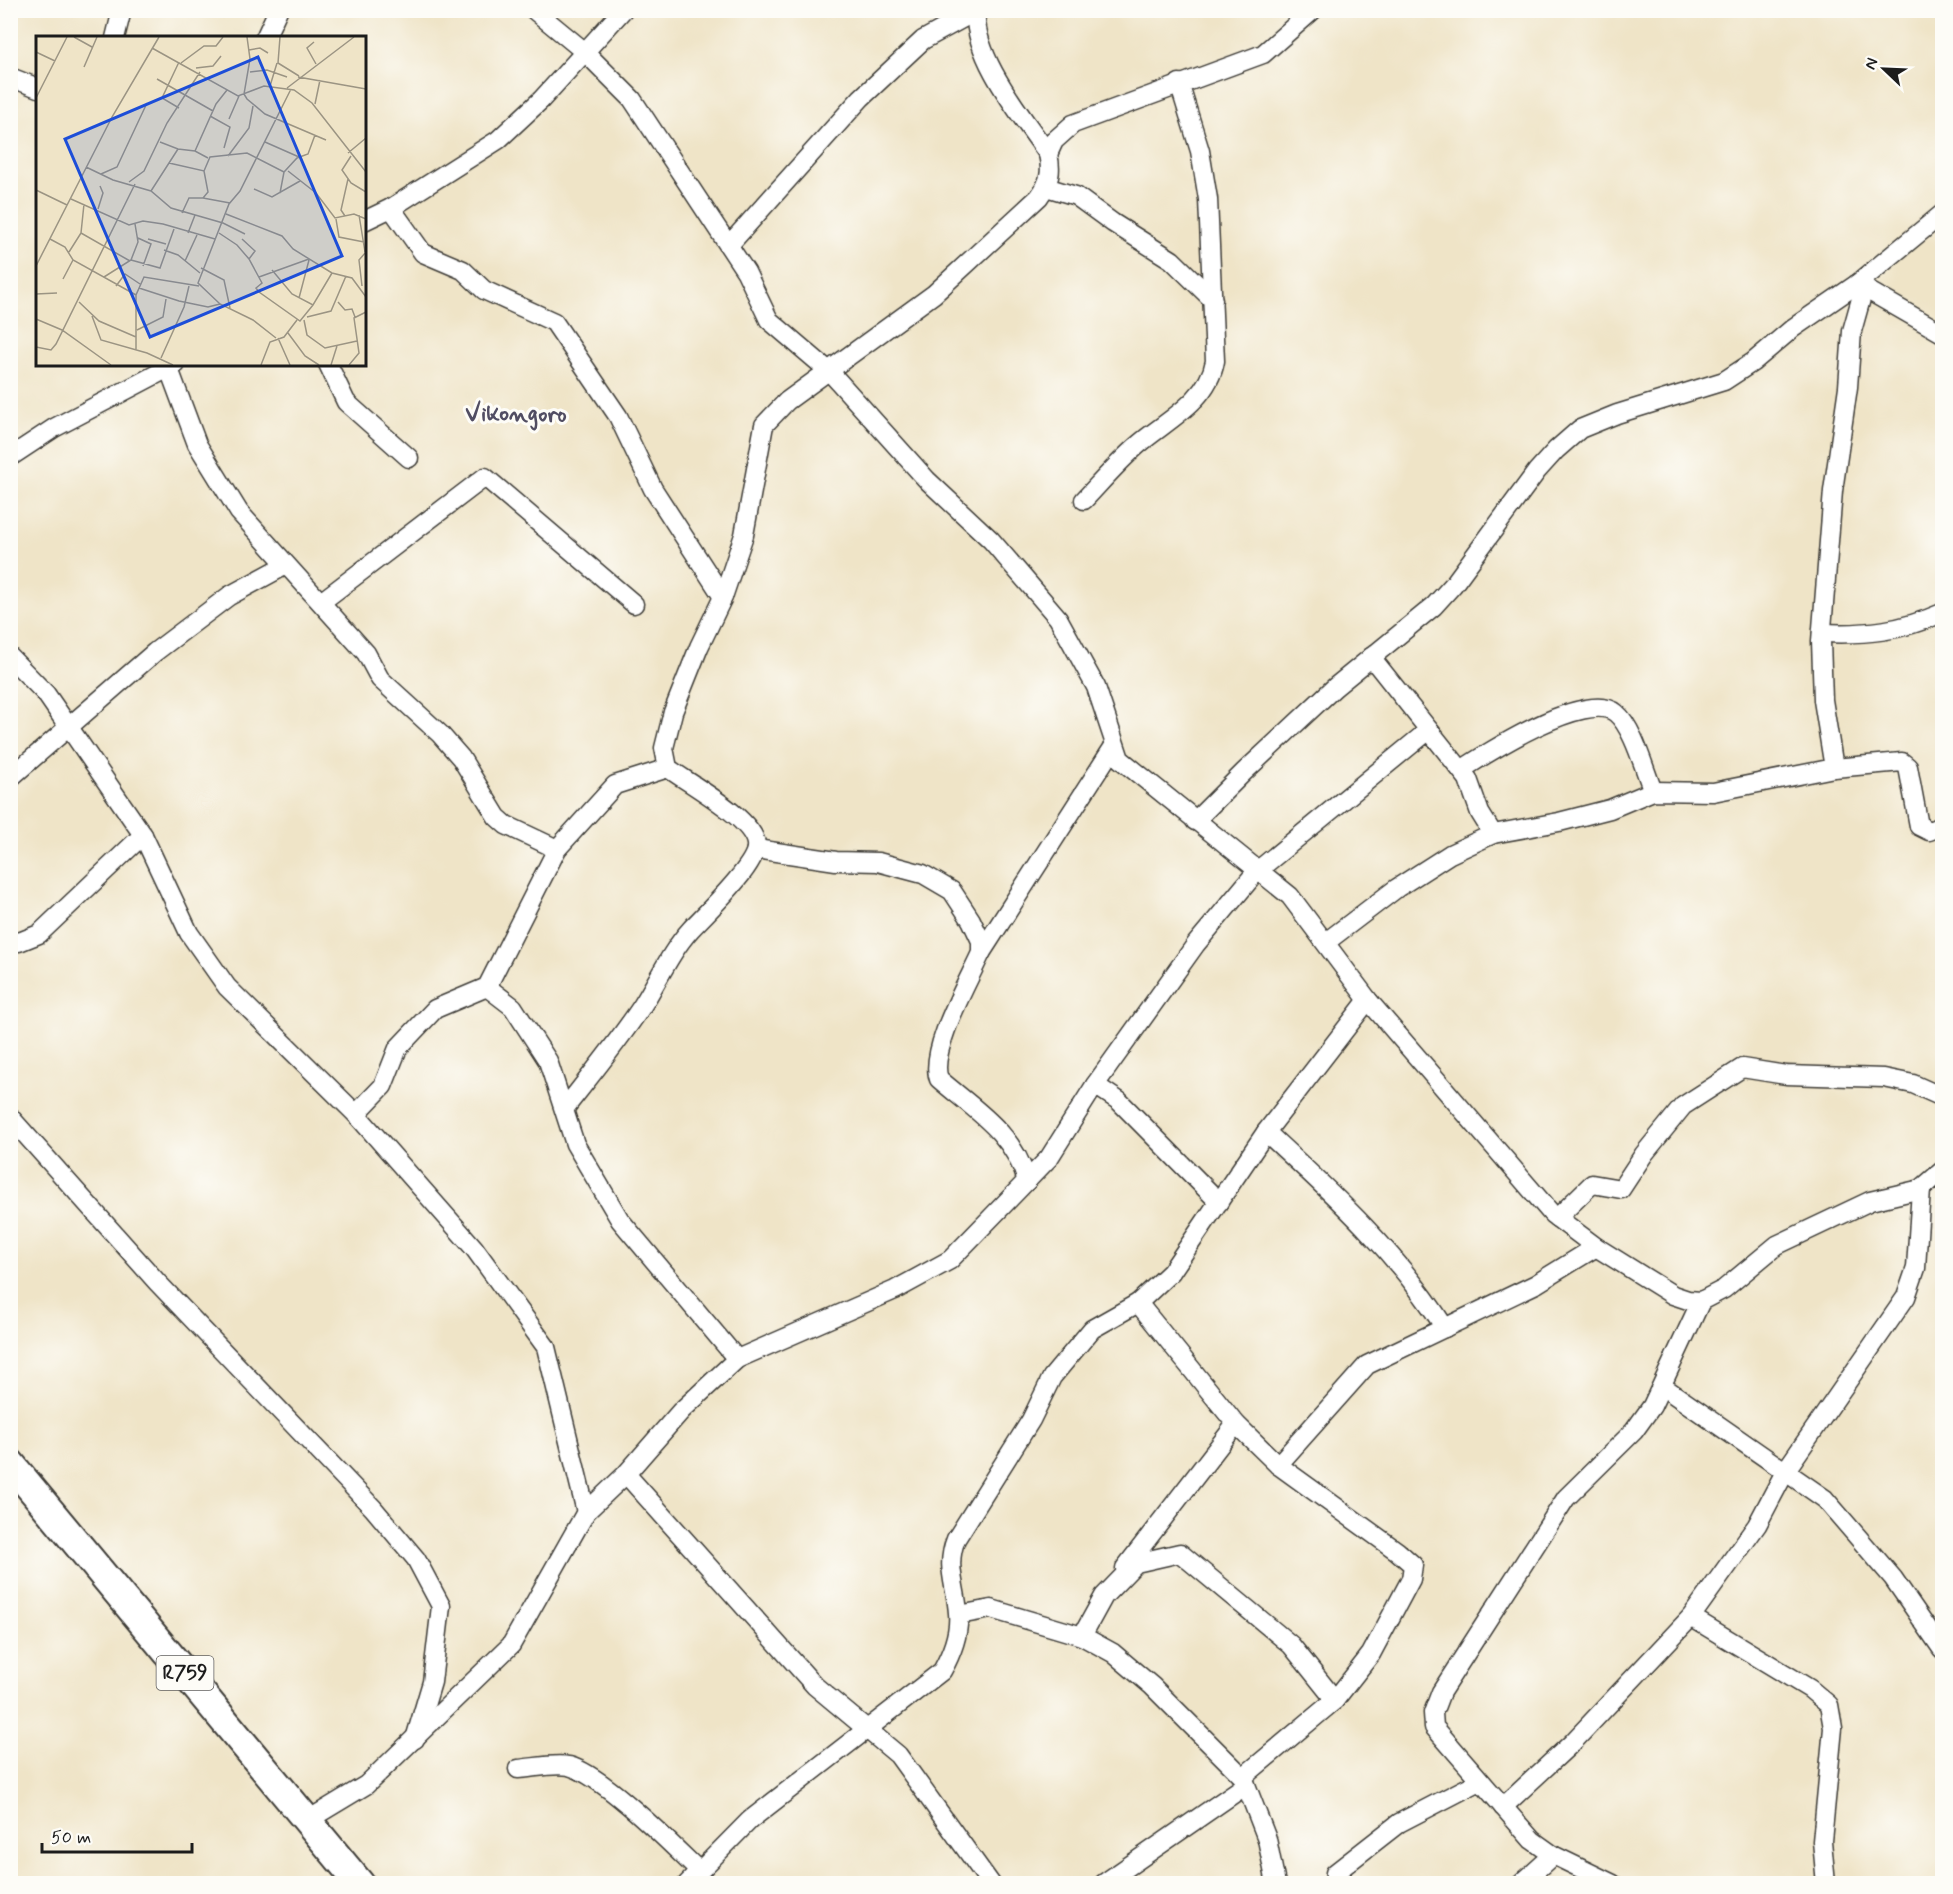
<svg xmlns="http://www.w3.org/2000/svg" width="1953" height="1894" viewBox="0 0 1953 1894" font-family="Mynerve,sans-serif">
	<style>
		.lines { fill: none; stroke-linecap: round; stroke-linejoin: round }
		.street-casing { stroke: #3c3a36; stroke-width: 21 }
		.primary-casing { stroke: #3c3a36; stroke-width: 32 }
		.street { stroke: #fff; stroke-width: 18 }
		.primary { stroke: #fff; stroke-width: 28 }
		.labels { text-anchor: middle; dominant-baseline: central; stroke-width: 6; stroke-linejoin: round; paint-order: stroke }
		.shield { fill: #fdfcf7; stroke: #605f5e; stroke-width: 1.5 }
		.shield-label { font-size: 20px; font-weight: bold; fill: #1c1c1c }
		.quarter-label { font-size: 24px; font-weight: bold; fill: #514d62; stroke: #fdfcf7 }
		.inset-road { fill: none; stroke: #9b9483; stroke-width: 1.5 }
		.view { fill: #1d4ed8; fill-opacity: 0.15; stroke: #1d4ed8; stroke-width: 3 }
		.inset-edge { fill: none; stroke: #1c1c1c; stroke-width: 3 }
	</style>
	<rect width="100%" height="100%" fill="#fdfcf7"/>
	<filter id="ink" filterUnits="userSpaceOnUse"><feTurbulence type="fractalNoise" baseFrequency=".0167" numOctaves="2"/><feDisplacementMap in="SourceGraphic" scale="12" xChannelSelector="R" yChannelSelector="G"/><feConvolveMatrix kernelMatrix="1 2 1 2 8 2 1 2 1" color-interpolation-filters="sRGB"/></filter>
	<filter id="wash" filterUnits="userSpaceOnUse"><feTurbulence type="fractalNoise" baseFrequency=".008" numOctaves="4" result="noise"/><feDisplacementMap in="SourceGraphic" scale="24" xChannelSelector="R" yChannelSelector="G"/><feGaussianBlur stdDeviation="1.35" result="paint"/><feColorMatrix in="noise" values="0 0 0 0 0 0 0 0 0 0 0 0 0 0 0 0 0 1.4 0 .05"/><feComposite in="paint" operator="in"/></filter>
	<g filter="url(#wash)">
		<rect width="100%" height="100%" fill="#efe4c7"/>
	</g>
	<g filter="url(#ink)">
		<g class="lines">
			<g class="street-casing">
				<g id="street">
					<path d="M534 10 585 52 632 99 746 272 769 320 830 372 927 480 991 540 1058 618 1096 687 1120 759 1290 896 1368 1000 1552 1214 1596 1247 1673 1295 1688 1300 1701 1301 1724 1289 1777 1245 1870 1201 1921 1189 1942 1171"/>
					<path d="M115 38 122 10"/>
					<path d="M265 38 278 10"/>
					<path d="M10 77 38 88"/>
					<path d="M1048 154 1054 141 1073 124 1263 54 1313 10"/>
					<path d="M1046 187 1076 196 1113 223 1172 260 1213 300"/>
					<path d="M391 208 423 253 463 270 484 290 554 322 618 416 653 489 723 597"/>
					<path d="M364 221 391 208 498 140 541 100 623 10"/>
					<path d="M729 245 861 98 923 40 976 11"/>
					<path d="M1857 284 1942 333"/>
					<path d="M328 364 346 402 409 458"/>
					<path d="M169 369 197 444 239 512 366 653 380 679 440 734 461 758 497 817 506 825 557 849"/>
					<path d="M10 457 54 428 176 364"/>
					<path d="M1084 500C1102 481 1119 461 1139 444 1167 420 1208 401 1215 361L1208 199 1200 151 1179 83"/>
					<path d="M321 602 485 477 634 604"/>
					<path d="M1822 633C1867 635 1901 631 1942 613"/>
					<path d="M10 657 46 694 143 835 189 933 227 987 356 1114 474 1248 546 1347 586 1512"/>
					<path d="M1371 657 1468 779 1480 813 1493 834"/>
					<path d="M1834 768 1823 700 1821 641 1833 491 1848 387 1852 331 1864 288"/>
					<path d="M1461 770C1487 753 1587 689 1616 713 1633 727 1644 769 1653 791"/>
					<path d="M10 778 155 652 229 596 286 565"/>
					<path d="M1195 821 1244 772 1335 687 1434 606 1453 585 1537 471 1556 450 1580 429 1617 414 1724 381 1753 362 1793 328 1857 284 1942 214"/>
					<path d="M756 849 836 861 878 862 923 874 952 891 971 920 981 941V953C968 982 928 1052 939 1079 976 1111 1013 1132 1027 1181"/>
					<path d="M10 940 19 942 39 934 143 835"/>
					<path d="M1326 942 1397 888 1450 854 1493 834 1559 822 1610 809 1653 791 1713 792 1834 768 1902 762 1908 767 1919 826 1929 831 1942 826"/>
					<path d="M981 953 1114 746"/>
					<path d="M487 987 513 1007 548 1061 575 1144 620 1220 737 1359"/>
					<path d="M1095 1085 1119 1101 1219 1202"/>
					<path d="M565 1108C591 1075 618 1042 642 1006 658 981 670 952 691 929 704 915 759 863 756 844 753 818 688 783 668 768L664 748 673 712 699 647 723 597 744 535 764 425 787 401 934 294 1039 197C1050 182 1052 171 1048 154 1023 117 972 57 976 10"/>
					<path d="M356 1114 383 1086 398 1048 435 1009 487 987 557 849 615 785 668 768"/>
					<path d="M10 1117 157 1282 373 1508 416 1559 441 1606 432 1682 415 1739"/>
					<path d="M1266 1132C1332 1193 1396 1251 1445 1328"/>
					<path d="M1557 1218 1592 1184 1621 1189 1644 1154 1683 1106 1742 1068 1786 1075 1884 1078 1913 1084 1942 1097"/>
					<path d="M1138 1303 1236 1424 1278 1465 1397 1551 1413 1565 1411 1579 1371 1654 1335 1700 1243 1777"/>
					<path d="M1662 1386 1825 1499 1893 1578 1942 1649"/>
					<path d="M1278 1465 1367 1365 1536 1284 1596 1247"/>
					<path d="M626 1474 815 1686 898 1755 991 1884"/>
					<path d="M1125 1568 1236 1424"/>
					<path d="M959 1615 991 1609 1082 1636 1113 1653 1152 1686 1243 1777 1267 1839 1276 1884"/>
					<path d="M1691 1617 1810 1689 1829 1705 1833 1728 1822 1841 1826 1884"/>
					<path d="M1082 1636 1104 1596 1136 1563 1180 1553 1291 1645 1335 1700"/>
					<path d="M518 1769C533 1768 554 1763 569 1766 603 1775 672 1845 699 1871"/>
					<path d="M1503 1807 1572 1743 1691 1617 1757 1525 1786 1470 1906 1297 1916 1268 1921 1189"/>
					<path d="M308 1820 366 1785 511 1645 586 1512 626 1474 681 1411 737 1359 895 1290 950 1260 1049 1158 1095 1085 1196 944 1257 871 1429 730"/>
					<path d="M687 1884 750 1820 942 1671C952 1653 960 1633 958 1613 956 1584 945 1567 956 1539L1031 1420 1052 1377 1092 1329 1138 1303 1171 1272 1266 1132 1368 1000"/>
					<path d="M1103 1884 1246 1785"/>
					<path d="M1334 1884 1335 1873 1399 1823 1480 1781"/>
					<path d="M1521 1884 1553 1855"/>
					<path d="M1613 1884 1553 1855 1532 1840 1434 1727 1433 1713 1441 1692 1566 1498 1634 1431 1652 1406 1701 1301"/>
				</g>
			</g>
			<g class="primary-casing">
				<path id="primary" d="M10 1463 360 1884"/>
			</g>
			<use href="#street" class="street"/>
			<use href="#primary" class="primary"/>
		</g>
	</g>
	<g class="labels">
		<rect class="shield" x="156.5" y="1656" width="57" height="34" rx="4.5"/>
		<g class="shield-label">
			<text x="185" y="1673">R759</text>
		</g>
		<g class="quarter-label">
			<text x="516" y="414">Vikongoro</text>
		</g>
	</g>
	<g transform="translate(36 36)">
		<rect width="330" height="330" fill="#efe4c7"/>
		<path class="inset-road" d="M38 1 56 11M211 1 214 23 208 58 211 63 229 78 290 104M244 1 242 27 263 40M278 6 271 12 280 28M116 12 202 60 228 50 258 54 276 67 330 136M213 14 224 12 232 17M0 16 19 25M145 27 168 10H180L187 1M48 31 61 1M160 32 177 30 185 20M214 36 231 34 251 41M262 41 330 53M121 43 177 75M234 50 241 27M251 52 318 1M0 62 31 1M279 68 284 44M143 72 126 62 143 26M174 80 194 91 188 112M193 83 203 60M124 106 142 113 159 115 172 122M229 106 263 121M159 115 180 68 191 54M312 117 330 102M192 120 213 92 217 70M315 120 306 134 315 147 330 156M133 127 168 135 174 121 211 117 248 136 261 122 272 118 279 99M50 131 77 144 115 155 135 172 187 187 209 198M252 135 280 157 299 182 318 178 330 183M65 138 81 131 111 67M93 146 108 135 131 87 164 36M218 153 236 161 264 145M0 154 31 169M115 155 142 113M244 157 248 136M167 162 194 167M35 163 93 189 107 185 127 188 179 203M48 168 45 197 94 225M62 173 67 157 64 150M146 177 153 162H167L172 156 168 135M190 178 246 200 257 213 296 237 316 242 330 261M323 179 329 216M309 180 305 174 312 143M300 183 303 201 328 206M152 197 159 179M183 197 201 209 213 223 226 247 220 252 223 256 264 285 277 269M102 202 115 208 107 230M14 203 29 211 37 224 100 259M112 203 130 208M206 203 219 215 213 223M128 214 142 219 164 237M33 216 45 197M95 224 124 232 138 193M149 225 161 199M0 230 76 81 123 1M165 232 188 244 194 272M236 234 256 258 277 269 296 237M68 241 95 224 102 206 99 188M223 241 273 223M27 243 37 224M80 250 89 238 104 248M326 250 323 224 330 216M103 252 143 265 172 271 184 268M0 258 21 257M263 262 273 224M43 266 63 285 100 301M302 266 309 274 316 273 319 281M56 280 65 304 111 317 137 329M271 281 295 275 310 240M0 283 26 294 75 329M268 284 271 299 289 312 321 305M101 294 127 281 130 263M252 297 269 320 283 329M240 302 217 284 184 268 162 247 193 168 204 155 255 53M242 302 254 329M0 311 15 314 20 308 99 148M100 314V259L108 241 163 250M125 322 148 271 153 250M225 329 234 306 248 301 261 284M295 329 301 310M313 329 323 317 318 282 330 276"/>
		<path class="view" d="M222 21 306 220 114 301 29 103Z"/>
		<rect width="330" height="330" class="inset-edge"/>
	</g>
	<rect width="1953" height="1894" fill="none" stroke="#fdfcf7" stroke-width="36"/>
	<g transform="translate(1884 69) rotate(293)" stroke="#fdfcf7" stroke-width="4.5" paint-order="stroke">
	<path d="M0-4.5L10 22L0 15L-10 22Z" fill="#1c1c1c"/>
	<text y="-9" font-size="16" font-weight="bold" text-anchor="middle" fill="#1c1c1c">N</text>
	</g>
	<path d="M42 1843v9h150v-9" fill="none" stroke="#1c1c1c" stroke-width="3"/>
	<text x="51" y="1843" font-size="18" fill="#1c1c1c" stroke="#fdfcf7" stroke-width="4.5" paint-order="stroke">50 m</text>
</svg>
